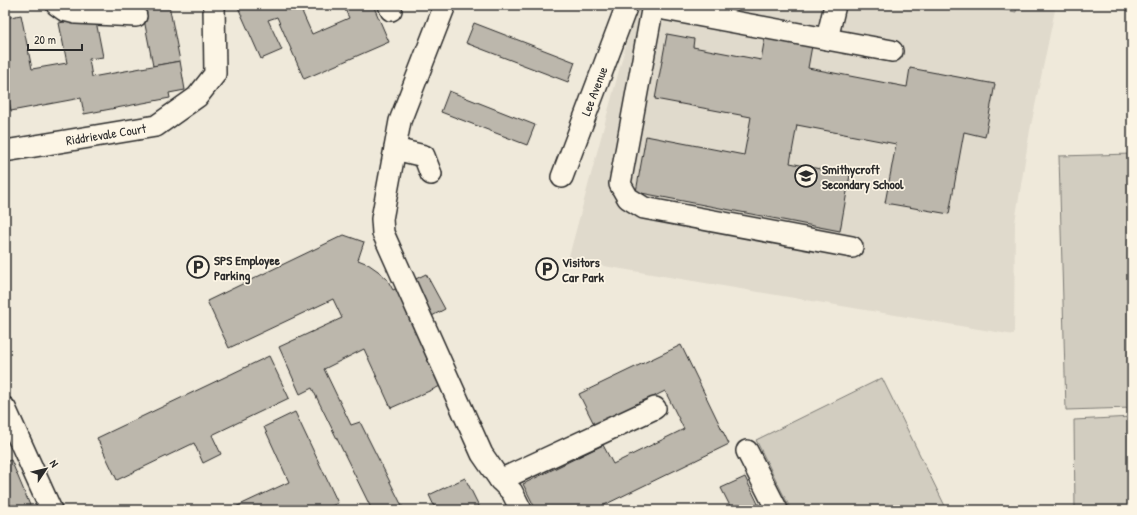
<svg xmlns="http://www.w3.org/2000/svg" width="1137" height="515" viewBox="0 0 1137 515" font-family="'Patrick Hand',sans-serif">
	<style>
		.built { fill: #e0dacc }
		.green { fill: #d2cdc0; stroke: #7e7c76 }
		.building { fill: #bcb7ac; stroke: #2b2b2b }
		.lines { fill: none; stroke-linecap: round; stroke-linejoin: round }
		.minor-casing { stroke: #2b2b2b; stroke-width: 24 }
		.minor { stroke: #fcf5e5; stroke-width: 21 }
		.labels { text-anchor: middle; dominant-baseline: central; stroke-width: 3.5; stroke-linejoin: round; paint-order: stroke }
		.street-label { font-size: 13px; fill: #2b2b2b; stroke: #fcf5e5 }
		.poi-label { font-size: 13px; font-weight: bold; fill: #2b2b2b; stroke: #fcf5e5; text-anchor: start }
	</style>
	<rect width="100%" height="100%" fill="#efe9da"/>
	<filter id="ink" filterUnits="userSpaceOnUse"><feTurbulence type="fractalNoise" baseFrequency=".025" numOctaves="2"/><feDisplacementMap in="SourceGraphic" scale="8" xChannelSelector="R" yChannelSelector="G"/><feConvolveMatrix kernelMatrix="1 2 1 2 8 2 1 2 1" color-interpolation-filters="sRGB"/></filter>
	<g filter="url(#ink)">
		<path class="built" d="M637 5H1056L1030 130 1015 222 1014 335 568 260 635 11Z"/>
		<g class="green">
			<path d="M978 5H1017L1016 12Z"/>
			<path d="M1132 154V408L1066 410 1059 156Z"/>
			<path d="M882 378 947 510H791L756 440Z"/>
			<path d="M1132 417V510H1075L1074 420Z"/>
		</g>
		<g class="building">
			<path d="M128 5H169L180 61 153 66 142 9 129 11Z"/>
			<path d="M237 5H303L300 7 312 34 349 18 343 5H373L389 42 304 79 277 17 268 20 282 50 261 59Z"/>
			<path d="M21 15 32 69 67 63 59 23 95 16 103 57 89 59 92 77 180 61 185 90 169 93 170 98 84 114 81 98 11 111 5 80V18Z"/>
			<path d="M474 23 575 62 568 82 466 43Z"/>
			<path d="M766 31 813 40 808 68 907 87 910 68 995 84 985 137 964 132 949 214 885 203 896 144 797 125 790 163 850 175 840 231 636 192 646 136 744 155 751 117 655 99 667 34 694 39 693 47 761 60Z"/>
			<path d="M449 91 535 125 527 145 441 112Z"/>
			<path d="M344 235 364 242 358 260 368 264 378 271 387 279 393 290 426 274 445 309 417 324 445 384 391 408 364 349 324 369 351 425 360 422 404 510H372L312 388 300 394 279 347 342 318 333 299 229 348 207 301Z"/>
			<path d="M681 345 729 444 594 510H536L523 484 603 445 613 464 684 429 665 391 595 426 579 394Z"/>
			<path d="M269 356 289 398 212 435 221 454 203 463 194 443 117 480 97 438Z"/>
			<path d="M295 412 338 503 323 510H229L289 482 264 427Z"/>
			<path d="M11 460 32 510H5V462Z"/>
			<path d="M745 477 761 510H732L721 488Z"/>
			<path d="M465 478 481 510H436L429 495Z"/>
		</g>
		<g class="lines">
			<g class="minor-casing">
				<g id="minor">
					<path d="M57 5 64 10 76 13 136 16"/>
					<path d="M389 5 391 10"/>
					<path d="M445 5 400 121 382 219 383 233 482 454 500 480 512 492 521 510"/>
					<path d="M653 5 620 184 628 198 644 208 852 247"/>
					<path d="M653 7 892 51"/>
					<path d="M827 39 835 5"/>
					<path d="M395 149 424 156 431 174"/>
					<path d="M5 151 156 126 197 97 215 74 214 5"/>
					<path d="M562 177 627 5"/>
					<path d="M5 408 51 510"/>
					<path d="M747 451 777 510"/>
					<path d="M500 480 655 408"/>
				</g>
			</g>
			<use href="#minor" class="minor"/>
		</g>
	</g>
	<defs>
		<g id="school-ring" transform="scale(1.15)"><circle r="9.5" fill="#fcf5e5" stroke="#2b2b2b" stroke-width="1.5"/><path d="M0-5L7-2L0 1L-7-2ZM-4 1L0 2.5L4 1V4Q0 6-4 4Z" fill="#2b2b2b"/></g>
		<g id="parking-ring" transform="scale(1.15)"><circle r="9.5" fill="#fcf5e5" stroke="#2b2b2b" stroke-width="1.5"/><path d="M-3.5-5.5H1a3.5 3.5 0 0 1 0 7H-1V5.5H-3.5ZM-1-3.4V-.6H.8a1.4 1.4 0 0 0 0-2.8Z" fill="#2b2b2b"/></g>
	</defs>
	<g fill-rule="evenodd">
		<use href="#school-ring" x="806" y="176"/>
		<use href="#parking-ring" x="198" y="267"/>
		<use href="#parking-ring" x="547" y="269"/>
	</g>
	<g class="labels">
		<g class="street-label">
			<text transform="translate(594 91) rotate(-69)">Lee Avenue</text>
			<text transform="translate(106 134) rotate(-9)">Riddrievale Court</text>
		</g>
		<g class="poi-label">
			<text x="822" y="169">Smithycroft<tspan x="822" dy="15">Secondary School</tspan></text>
			<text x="214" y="260">SPS Employee<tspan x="214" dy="15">Parking</tspan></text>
			<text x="562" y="262">Visitors<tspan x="562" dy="15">Car Park</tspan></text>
		</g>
	</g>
	<rect width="1137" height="515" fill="none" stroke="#fcf5e5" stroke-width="20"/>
	<rect x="10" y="10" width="1117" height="495" fill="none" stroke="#2b2b2b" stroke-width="1.5" filter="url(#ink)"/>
	<g transform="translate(46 469) rotate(55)" stroke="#fcf5e5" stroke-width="3" paint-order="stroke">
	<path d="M0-3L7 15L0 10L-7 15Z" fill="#2b2b2b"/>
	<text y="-6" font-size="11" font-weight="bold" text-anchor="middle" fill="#2b2b2b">N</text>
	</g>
	<path d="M28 44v6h54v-6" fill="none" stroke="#2b2b2b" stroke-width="2"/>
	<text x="34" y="44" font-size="12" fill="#2b2b2b" stroke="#fcf5e5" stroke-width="3" paint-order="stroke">20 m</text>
</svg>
